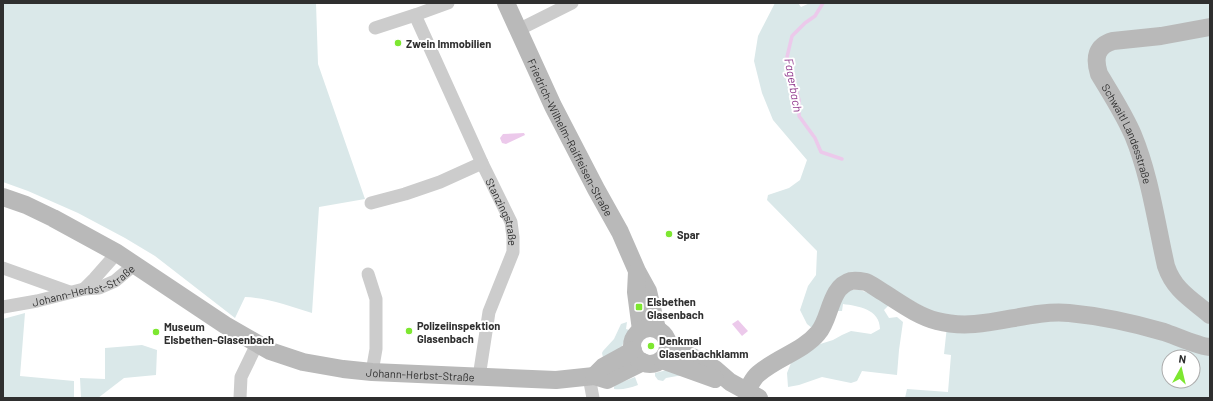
<svg xmlns="http://www.w3.org/2000/svg" width="1213" height="401" viewBox="0 0 1213 401" font-family="Barlow,sans-serif">
	<style>
		.green { fill: #dae8e9; fill-rule: evenodd }
		.water { fill: #ecc9eb }
		.lines { fill: none; stroke-linecap: round; stroke-linejoin: round }
		.stream { stroke: #ecc9eb; stroke-width: 3.5 }
		.street { stroke: #ccc; stroke-width: 13 }
		.secondary { stroke: #b9b9b9; stroke-width: 18 }
		.poi-dot { fill: #7de730; stroke: #fff; stroke-width: 1.5 }
		.labels { text-anchor: middle; dominant-baseline: central; stroke-width: 4; stroke-linejoin: round; paint-order: stroke }
		.poi-label { font-size: 11px; font-weight: bold; fill: #2f2f2f; stroke: #fff; text-anchor: start }
		.street-label { font-size: 11px; fill: #2f2f2f; stroke: #fff }
		.water-label { font-size: 12px; font-style: italic; fill: #923c8f; stroke: #fff }
	</style>
	<rect width="100%" height="100%" fill="#fff"/>
	<g class="green">
		<path d="M3 3H316L318 64 365 199 319 207 312 313C290 306 268 298 245 297L235 318 155 256 125 238 78 213 28 191 3 182Z"/>
		<path d="M775 3H798L801 7 810 3H1210V398H905L907 389 948 392 951 355 944 354 948 317 938 315 864 274 812 328 807 324 800 310 808 286 816 275 817 251 767 200 768 195 789 188 800 180 807 160 773 120 762 93 754 61 758 36ZM1169 357H1193V381H1169Z"/>
		<path d="M850 290H860L871 294 889 305 884 310 889 318 897 317 903 322 899 350 897 375 862 371 857 381 851 383 822 377 799 385 788 387 787 373 791 363 817 345 833 340 842 335 851 331 871 334 880 329C880 309 858 306 843 304L842 311H837L840 300Z"/>
		<path d="M25 313 20 376 74 381V398H3V319Z"/>
		<path d="M627 322 626 329 629 330 620 351 604 362 602 353 603 351 614 339 621 324Z"/>
		<path d="M142 345 157 350 156 375 124 378 98 398H81L80 378 105 379V348Z"/>
		<path d="M667 370 683 375 666 378 663 381 658 380 655 376V373Z"/>
		<path d="M635 377 638 385C630 388 622 390 614 389V387L615 385Z"/>
	</g>
	<g class="water">
		<path d="M524 133 525 135 506 144 502 143 500 138 503 134Z"/>
		<path d="M738 320 748 331 742 336 732 324Z"/>
	</g>
	<g class="lines">
		<path class="stream" d="M823 3 815 16 805 23 792 36 787 57 799 100V116L815 138 821 152 842 159"/>
		<g class="street">
			<path id="s1" d="M448 3 415 15 482 163 511 222 513 237V252L489 312 479 377"/>
			<path d="M375 28 415 15"/>
			<path d="M518 30 572 3"/>
			<path d="M371 203 405 194 440 182 482 163"/>
			<path d="M3 268 70 292"/>
			<path d="M368 274 376 299V349L372 372"/>
			<path d="M84 289 94 279 117 253"/>
			<path id="s2" d="M3 307 37 301 84 289 99 288 115 281 135 264"/>
			<path d="M589 377 593 398"/>
			<path d="M240 398 241 377 257 344"/>
		</g>
		<g class="secondary">
			<path id="s3" d="M506 3 553 106 596 189 620 232 637 271 648 291 657 329"/>
			<path id="s4" d="M1210 27 1161 36 1113 41C1096 46 1094 58 1099 74 1111 94 1124 114 1133 135 1150 176 1156 222 1166 266 1174 290 1191 299 1210 315"/>
			<path id="s5" d="M3 197 26 205 53 218 117 253 225 325 270 351 303 362 343 369 372 372 556 380 594 376 607 380 643 362"/>
			<path d="M637 272 636 292 641 330"/>
			<circle cx="650" cy="346" r="18"/>
			<path d="M668 346 703 362 715 369 730 382 759 398"/>
			<path d="M662 360 715 379"/>
			<path d="M594 376 603 367 623 356 633 350"/>
			<path d="M746 391C750 386 753 378 758 374 776 358 803 351 818 333 831 319 829 287 851 281 856 280 861 281 866 282 871 284 876 288 881 291 899 302 917 316 937 321 982 333 1025 309 1069 313 1101 316 1133 323 1164 332 1176 336 1200 347 1210 347"/>
		</g>
	</g>
	<g class="poi-dot">
		<circle cx="398" cy="43" r="4"/>
		<circle cx="669" cy="234" r="4"/>
		<rect x="635" y="303" width="8" height="8" rx="2"/>
		<circle cx="409" cy="331" r="4"/>
		<circle cx="156" cy="332" r="4"/>
		<circle cx="651" cy="346" r="4"/>
	</g>
	<g class="labels">
		<g class="poi-label">
			<text x="406" y="43">Zwein Immobilien</text>
			<text x="677" y="234">Spar</text>
			<text x="647" y="301">Elsbethen<tspan x="647" dy="13">Glasenbach</tspan></text>
			<text x="417" y="325">Polizeiinspektion<tspan x="417" dy="13">Glasenbach</tspan></text>
			<text x="164" y="326">Museum<tspan x="164" dy="13">Elsbethen-Glasenbach</tspan></text>
			<text x="659" y="340">Denkmal<tspan x="659" dy="13">Glasenbachklamm</tspan></text>
		</g>
		<g class="street-label">
			<text stroke="none"><textPath href="#s4" startOffset="206">Schwaitl Landesstraße</textPath></text>
			<text stroke="none"><textPath href="#s3" startOffset="149">Friedrich-Wilhelm-Raiffeisen-Straße</textPath></text>
			<text stroke="none"><textPath href="#s1" startOffset="251">Stanzingstraße</textPath></text>
			<text stroke="none"><textPath href="#s2" startOffset="84">Johann-Herbst-Straße</textPath></text>
			<text stroke="none"><textPath href="#s5" startOffset="462">Johann-Herbst-Straße</textPath></text>
		</g>
		<g class="water-label">
			<text transform="translate(794 85) rotate(80)">Fagerbach</text>
		</g>
	</g>
	<rect width="1213" height="401" fill="none" stroke="#2f2f2f" stroke-width="8"/>
	<g transform="translate(1181 369) rotate(8)"><circle r="19" fill="#ffffff" stroke="#acacac"/>
	<path d="M0-3L7 15L0 10L-7 15Z" fill="#7de730"/>
	<text y="-6" font-size="11" font-weight="bold" text-anchor="middle" fill="#2f2f2f">N</text>
	</g>
</svg>
